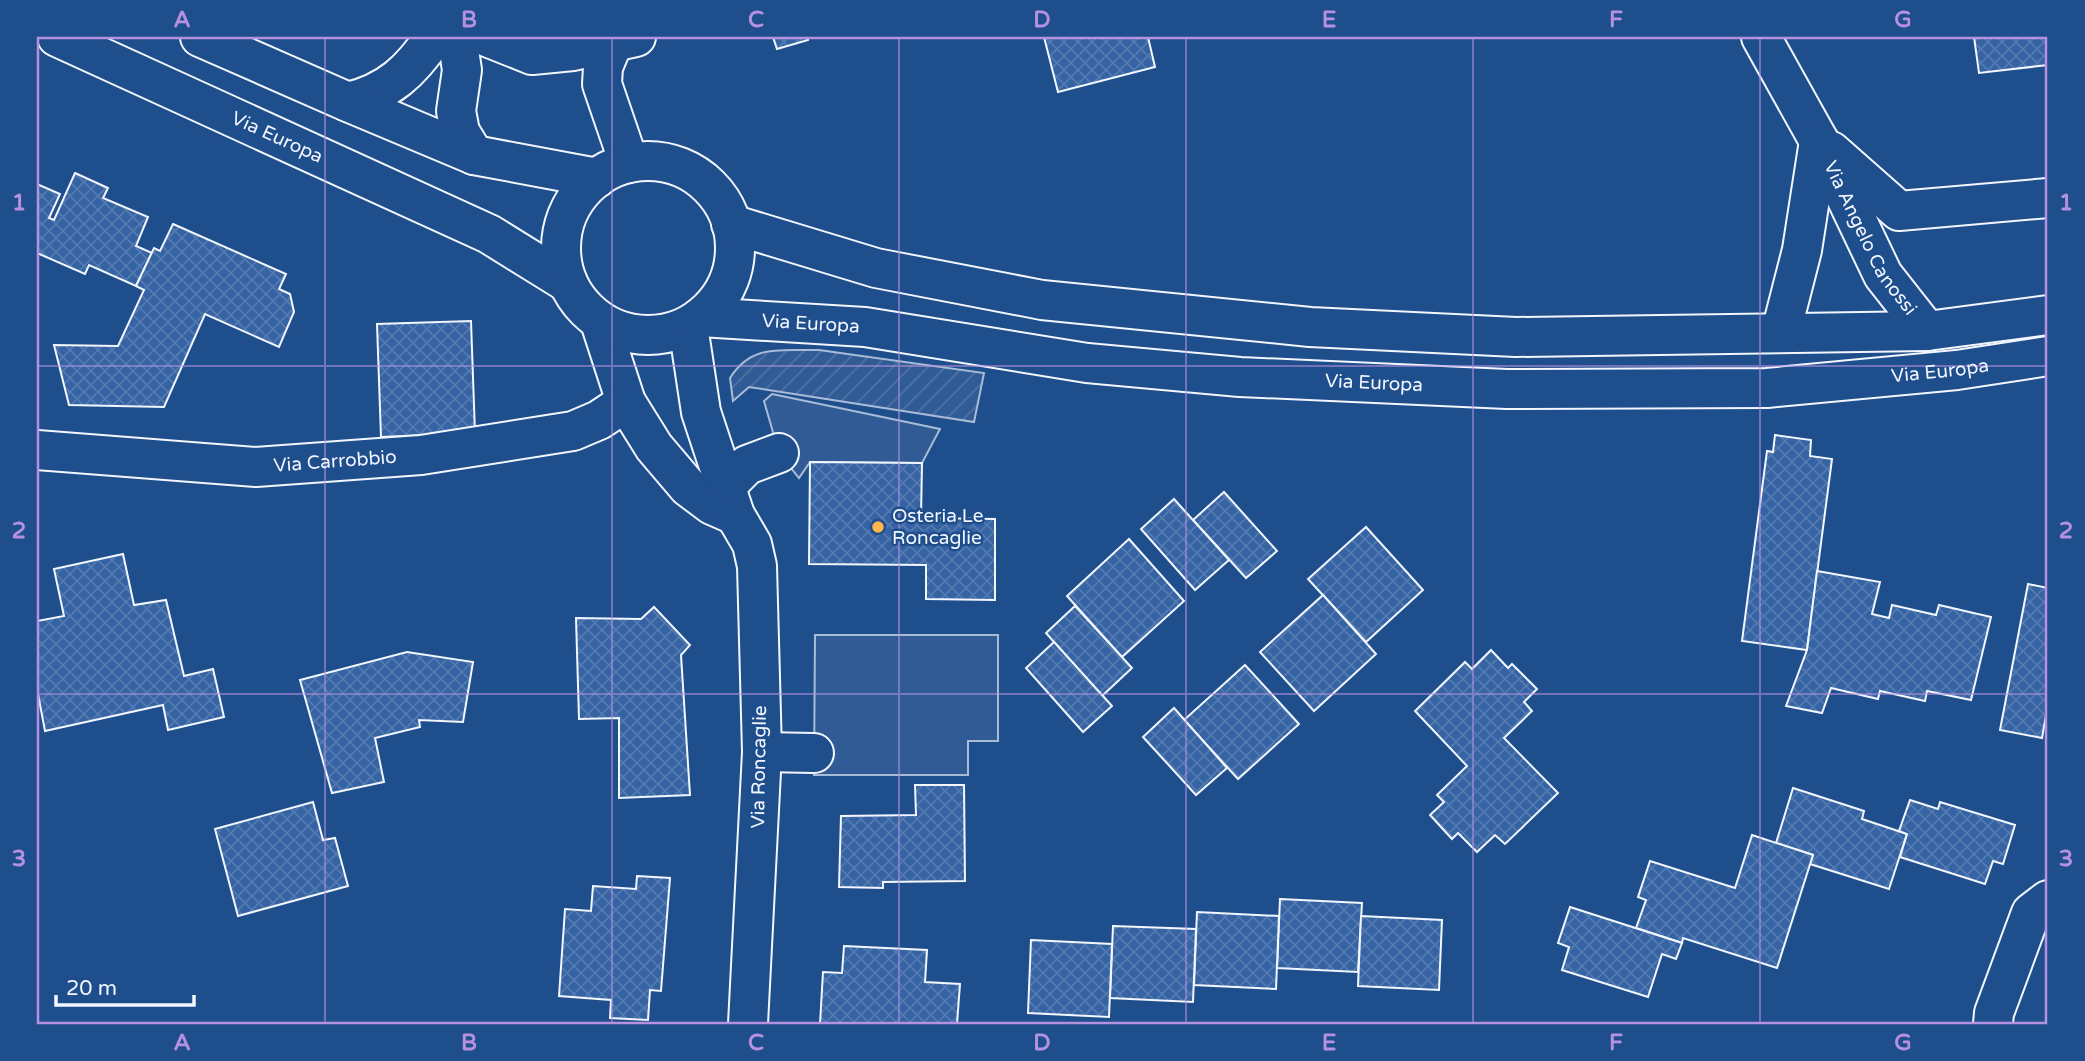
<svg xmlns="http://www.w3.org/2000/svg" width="2085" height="1061" viewBox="0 0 2085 1061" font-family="'Varela Round',sans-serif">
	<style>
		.garden { fill: url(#garden-furrows); stroke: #a8bbd7; stroke-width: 2 }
		.pitch { fill: #305b95; stroke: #a8bbd7; stroke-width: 2 }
		.building { fill: url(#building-cross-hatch); stroke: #f2f6ff; stroke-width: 2 }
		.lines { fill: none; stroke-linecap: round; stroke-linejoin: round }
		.minor-casing { stroke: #f2f6ff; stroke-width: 42 }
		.major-casing { stroke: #f2f6ff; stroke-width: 42 }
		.minor { stroke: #1f4e8c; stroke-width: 38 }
		.major { stroke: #1f4e8c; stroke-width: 38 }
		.grid { fill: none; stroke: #b691df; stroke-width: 2; stroke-opacity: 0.55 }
		.poi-dot { fill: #ffb74d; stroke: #1f4e8c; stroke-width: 2.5 }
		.labels { text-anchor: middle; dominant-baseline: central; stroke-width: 5; stroke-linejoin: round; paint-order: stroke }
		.street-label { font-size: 19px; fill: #f2f6ff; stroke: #1f4e8c }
		.poi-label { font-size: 19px; fill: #f2f6ff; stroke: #1f4e8c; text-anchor: start }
		.neatline { fill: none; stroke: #b691df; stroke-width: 2.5 }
		.grid-label { font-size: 23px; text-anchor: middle; font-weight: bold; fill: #b691df }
	</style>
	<defs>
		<pattern id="garden-furrows" width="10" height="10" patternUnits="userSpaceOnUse" patternTransform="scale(1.75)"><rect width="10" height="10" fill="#305b95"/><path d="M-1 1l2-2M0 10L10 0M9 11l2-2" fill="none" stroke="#4e73a5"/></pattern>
		<pattern id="building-cross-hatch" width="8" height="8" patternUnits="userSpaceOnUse" patternTransform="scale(1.75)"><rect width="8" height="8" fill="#3563a3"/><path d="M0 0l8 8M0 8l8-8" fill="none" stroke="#537ab1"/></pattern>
	</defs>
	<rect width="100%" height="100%" fill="#1f4e8c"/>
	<path class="garden" d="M819 350 984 373 974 422 749 387 733 401 730 378C752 343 782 351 819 350Z"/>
	<g class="pitch">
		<path d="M772 394 940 429 922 463 810 462 799 478 779 453 764 401Z"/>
		<path d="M815 635H998V741H968V775H814Z"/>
	</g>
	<g class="building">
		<path d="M773 37H808V40L777 49Z"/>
		<path d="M1044 37H1148L1155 67 1058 92Z"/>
		<path d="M1974 37H2048V65L1979 73Z"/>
		<path d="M75 173 108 188 103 198 148 217 136 246 152 253 136 286 89 265 85 274 37 253V184L60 194 49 218 54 220Z"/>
		<path d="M173 224 286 274 279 289 290 294 294 312 279 347 205 314 164 407 69 405 54 345 118 346 144 290 136 286 154 248 160 251Z"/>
		<path d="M471 321 475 433 381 437 377 324Z"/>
		<path d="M1775 435 1811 440 1810 456 1832 459 1807 650 1742 641 1767 451 1773 452Z"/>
		<path d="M810 462 922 463 921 518 995 519V600L926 599V565L809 564Z"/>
		<path d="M1224 492 1277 551 1246 578 1193 520Z"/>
		<path d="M1174 499 1229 560 1195 590 1141 529Z"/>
		<path d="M1366 527 1423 590 1366 642 1308 579Z"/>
		<path d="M1129 539 1184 601 1122 657 1067 596Z"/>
		<path d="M123 554 134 605 166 600 184 676 213 669 224 717 168 730 163 705 45 731 37 689V621L64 616 54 569Z"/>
		<path d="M1817 571 1880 582 1872 614 1889 618 1892 605 1936 615 1939 605 1991 617 1971 700 1927 691 1925 701 1880 691 1878 699 1831 688 1822 713 1786 706 1807 650Z"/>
		<path d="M2028 584 2048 588V704L2042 738 2000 730Z"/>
		<path d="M1323 595 1376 654 1314 711 1260 652Z"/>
		<path d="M1075 606 1132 668 1102 696 1046 633Z"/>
		<path d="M654 607 690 645 681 655 690 795 619 798V718L579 719 576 618 641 619Z"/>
		<path d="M1054 642 1112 706 1083 732 1026 668Z"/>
		<path d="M1491 650 1508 668 1512 664 1537 689 1524 702 1532 711 1504 738 1558 793 1505 844 1495 835 1477 852 1458 833 1452 839 1430 815 1444 802 1437 795 1467 766 1415 711 1465 662 1472 669Z"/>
		<path d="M407 652 473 662 463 722 419 720 420 727 375 738 384 782 332 793 300 680Z"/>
		<path d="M1245 665 1299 724 1238 779 1184 720Z"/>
		<path d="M1174 708 1227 768 1196 795 1143 737Z"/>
		<path d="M915 785H964L965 881 883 882V888L839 887 841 816 916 815Z"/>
		<path d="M1793 788 1864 811 1862 819 1907 834 1889 889 1810 864 1813 855 1776 843Z"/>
		<path d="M1910 800 1938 809 1940 802 2015 825 2003 864 1993 861 1985 884 1900 857 1907 834 1899 831Z"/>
		<path d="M313 802 323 840 335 838 348 886 238 916 215 829Z"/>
		<path d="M1752 835 1813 855 1777 968 1683 938 1682 943 1636 928 1646 900 1638 897 1650 861 1735 888Z"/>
		<path d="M637 876 670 878 661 991 650 990 648 1020 610 1018 611 1000 559 996 565 909 591 911 593 886 636 889Z"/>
		<path d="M1280 899 1362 903 1358 972 1277 968Z"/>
		<path d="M1570 907 1682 943 1676 959 1662 954 1648 997 1562 970 1569 947 1558 943Z"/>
		<path d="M1197 912 1279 916 1276 989 1194 985Z"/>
		<path d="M1361 916 1442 920 1439 990 1358 986Z"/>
		<path d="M1113 926 1196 929 1193 1002 1110 998Z"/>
		<path d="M1031 940 1112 944 1109 1017 1028 1013Z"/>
		<path d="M844 946 927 950 925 982 960 984 957 1024H820L823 972 842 973Z"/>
	</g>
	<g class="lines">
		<g class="minor-casing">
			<g id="minor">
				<path d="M457 37 462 70 456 111 460 132 474 155"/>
				<path d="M487 37 532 55 573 51 636 37"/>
				<path id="s1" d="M1761 37 1819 141 1883 275 1927 331"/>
				<path d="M613 43 603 67 602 84 629 163"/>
				<path d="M348 102C389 92 411 71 434 37"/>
				<path d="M1831 151 1899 211 2048 198"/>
				<path d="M600 322 626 402 654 447 688 487 712 505 735 515"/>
				<path d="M688 326 701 412 735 515 752 544 757 566 762 752 748 1024"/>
				<path d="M1781 332 1802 250 1819 141"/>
				<path id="s2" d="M37 450 256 467 421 455 573 431 599 420 626 402"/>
				<path d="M727 485 747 465 779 453"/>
				<path d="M762 752 814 753"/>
				<path d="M1993 1024 1994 1013 2031 913 2048 900"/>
			</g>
		</g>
		<g class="major-casing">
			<g id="major">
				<path id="s3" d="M57 37 489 234 568 283"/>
				<path d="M200 37 348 102 474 155 597 178"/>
				<circle cx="648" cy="248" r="87"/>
				<path d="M731 224 876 268 1042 300 1310 327 1516 337 1927 331 2048 315"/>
				<path id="s4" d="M701 317 865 327 1087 363 1240 377 1507 389 1767 388 1957 370 2048 356"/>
			</g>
		</g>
		<use href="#minor" class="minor"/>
		<use href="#major" class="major"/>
	</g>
	<path class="grid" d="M325 37V1024M612 37V1024M899 37V1024M1186 37V1024M1473 37V1024M1760 37V1024M37 366H2048M37 694H2048"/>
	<circle class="poi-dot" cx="878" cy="527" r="7"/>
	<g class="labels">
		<g class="street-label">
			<text stroke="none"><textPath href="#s3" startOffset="242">Via Europa</textPath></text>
			<text stroke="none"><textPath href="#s1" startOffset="229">Via Angelo Canossi</textPath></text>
			<text stroke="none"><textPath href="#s4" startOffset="110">Via Europa</textPath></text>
			<text stroke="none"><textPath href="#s4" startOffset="1244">Via Europa</textPath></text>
			<text stroke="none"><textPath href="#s4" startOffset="677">Via Europa</textPath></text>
			<text stroke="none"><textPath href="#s2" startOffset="299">Via Carrobbio</textPath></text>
			<text transform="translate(759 767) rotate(-89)">Via Roncaglie</text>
		</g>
		<g class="poi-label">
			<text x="892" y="516">Osteria Le<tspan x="892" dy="22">Roncaglie</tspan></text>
		</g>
	</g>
	<rect width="2085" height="1061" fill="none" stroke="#1f4e8c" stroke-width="77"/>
	<path d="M56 995v10h138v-10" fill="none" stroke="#f2f6ff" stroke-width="3.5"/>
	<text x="66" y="995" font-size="21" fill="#f2f6ff" stroke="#1f4e8c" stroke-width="5" paint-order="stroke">20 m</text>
	<rect x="38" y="38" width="2008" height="985" class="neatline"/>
	<g class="grid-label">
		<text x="182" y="27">A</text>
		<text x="469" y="27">B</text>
		<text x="756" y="27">C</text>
		<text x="1042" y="27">D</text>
		<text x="1329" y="27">E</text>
		<text x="1616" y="27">F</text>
		<text x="1903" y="27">G</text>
		<text x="19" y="210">1</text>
		<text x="2066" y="210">1</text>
		<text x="19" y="538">2</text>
		<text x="2066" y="538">2</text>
		<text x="19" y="866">3</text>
		<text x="2066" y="866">3</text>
		<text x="182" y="1050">A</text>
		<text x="469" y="1050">B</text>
		<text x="756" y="1050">C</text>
		<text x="1042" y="1050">D</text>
		<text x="1329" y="1050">E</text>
		<text x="1616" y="1050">F</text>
		<text x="1903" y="1050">G</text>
	</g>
</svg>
